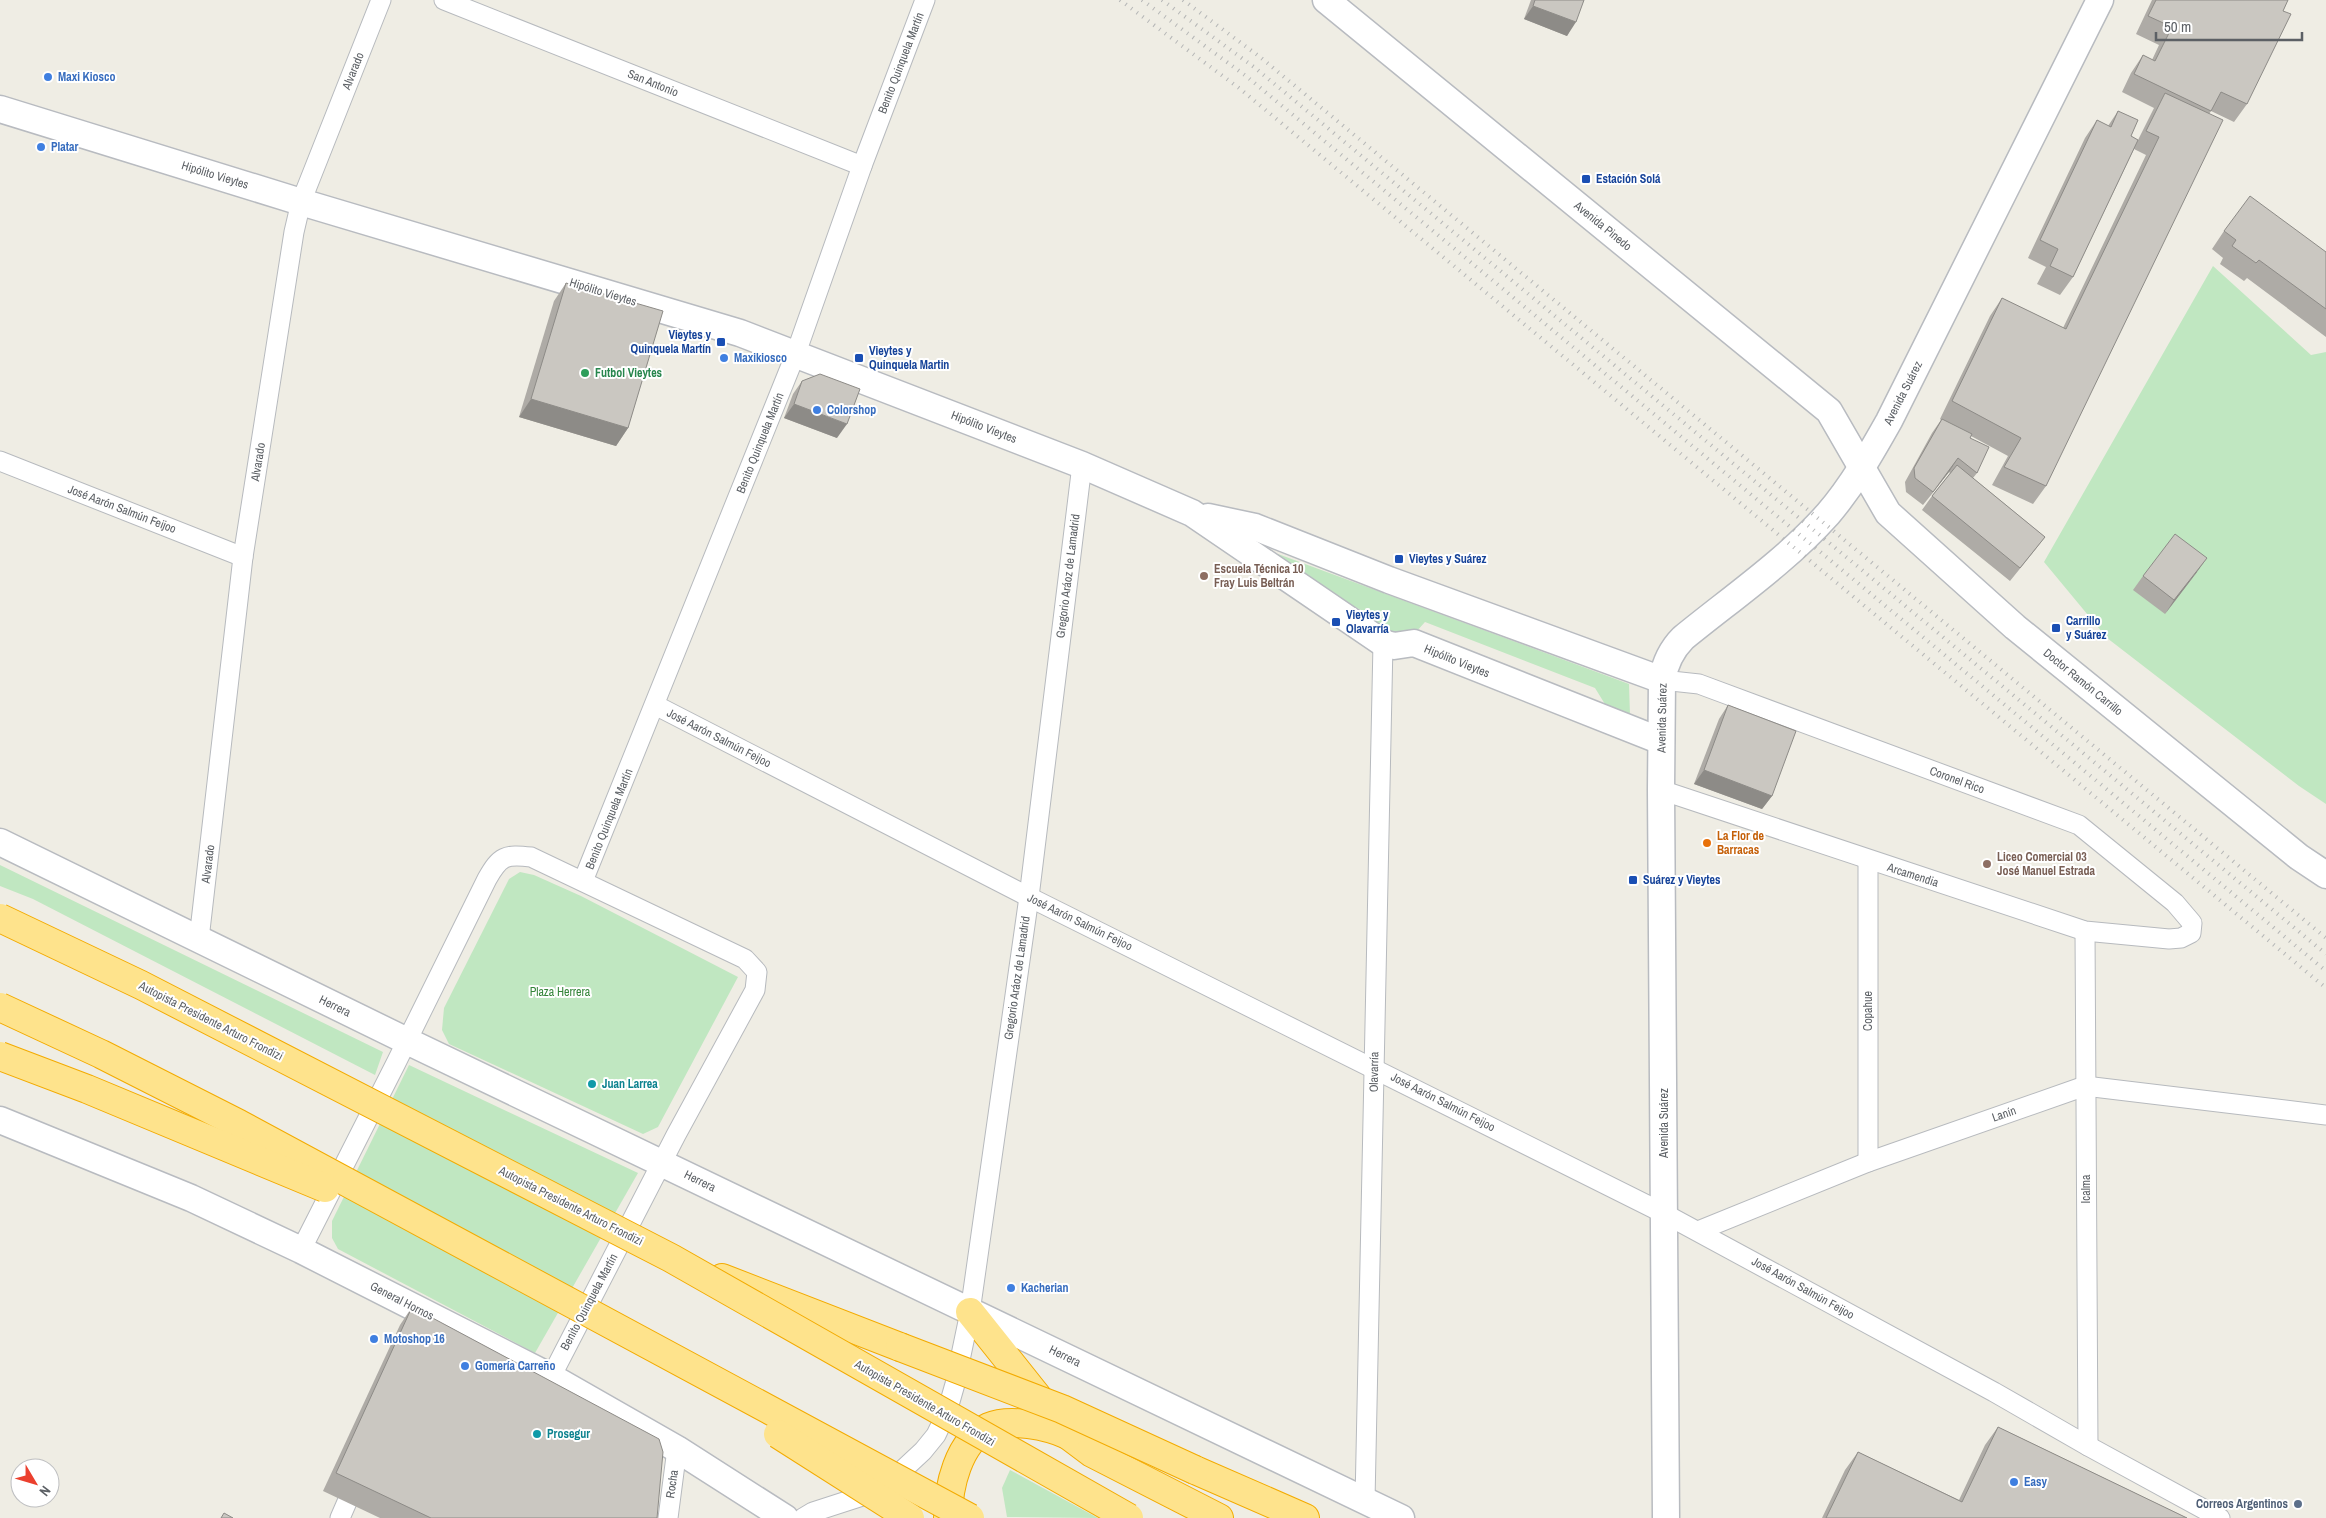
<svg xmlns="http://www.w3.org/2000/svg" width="2326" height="1518" viewBox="0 0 2326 1518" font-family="'Archivo Narrow',sans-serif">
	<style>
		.green { fill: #c0e7c1 }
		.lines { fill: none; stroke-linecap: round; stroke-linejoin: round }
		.street-casing { stroke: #b7babe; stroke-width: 21 }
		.secondary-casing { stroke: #b8bbc0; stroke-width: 29 }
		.highway-casing { stroke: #f3ab00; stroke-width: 30 }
		.street { stroke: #fff; stroke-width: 19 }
		.secondary { stroke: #fff; stroke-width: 26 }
		.highway { stroke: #fee38c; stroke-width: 28 }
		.rail { stroke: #b5b6b6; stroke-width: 4; stroke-dasharray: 1 6; stroke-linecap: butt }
		.highway-bridge-casing { stroke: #f3ab00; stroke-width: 30; stroke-linecap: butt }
		.highway-bridge { stroke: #fee38c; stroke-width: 28 }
		.wall { fill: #aeaba6 }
		.shaded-wall { fill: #8d8b87 }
		.building { fill: #cac7c1; stroke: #8d8b87 }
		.shop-dot { fill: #3f7fe0; stroke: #fff; stroke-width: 2 }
		.transit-dot { fill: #1a4fb4; stroke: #fff; stroke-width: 2 }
		.leisure-dot { fill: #2e9e5b; stroke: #fff; stroke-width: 2 }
		.education-dot { fill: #8d6e63; stroke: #fff; stroke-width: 2 }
		.food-dot { fill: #e8710a; stroke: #fff; stroke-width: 2 }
		.culture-dot { fill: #0f9aa8; stroke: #fff; stroke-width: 2 }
		.service-dot { fill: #5c6f8a; stroke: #fff; stroke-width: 2 }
		.labels { text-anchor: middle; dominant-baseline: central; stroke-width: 4; stroke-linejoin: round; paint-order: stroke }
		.street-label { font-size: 12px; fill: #5c6065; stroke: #fff }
		.shop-label { font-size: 12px; font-weight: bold; fill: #366cbe; stroke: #fff; text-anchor: start }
		.transit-label { font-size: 12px; font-weight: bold; fill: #164399; stroke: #fff; text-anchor: start }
		.leisure-label { font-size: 12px; font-weight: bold; fill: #27864d; stroke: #fff; text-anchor: start }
		.education-label { font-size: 12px; font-weight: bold; fill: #785e54; stroke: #fff; text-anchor: start }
		.food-label { font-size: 12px; font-weight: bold; fill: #c56008; stroke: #fff; text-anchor: start }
		.park-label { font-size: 12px; fill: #348439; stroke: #fff }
		.culture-label { font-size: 12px; font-weight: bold; fill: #0d838f; stroke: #fff; text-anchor: start }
		.service-label { font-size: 12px; font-weight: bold; fill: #4e5e75; stroke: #fff; text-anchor: end }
	</style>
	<rect width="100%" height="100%" fill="#efede4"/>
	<g class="green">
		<path d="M2213 266 2311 355 2326 352V804L2299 786 2107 638 2044 562Z"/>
		<path d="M1278 554 1629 684 1630 715 1608 709 1595 688 1425 622 1416 632H1387L1367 613 1321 590 1277 563Z"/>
		<path d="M0 865 383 1052 375 1075 33 899 0 886Z"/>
		<path d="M520 872 534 875 581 896 738 977 658 1127 643 1134 449 1044 442 1030 444 1008 509 879Z"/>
		<path d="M409 1065 638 1173 535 1353 338 1249 332 1238V1221Z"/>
		<path d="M1010 1470 1098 1518 1007 1517 1002 1488Z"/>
	</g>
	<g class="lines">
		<g class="street-casing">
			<g id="street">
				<path d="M444 0 862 166"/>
				<path d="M0 461 243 557"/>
				<path d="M655 705 1029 897 1665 1214 1994 1392 2088 1446 2220 1518"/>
				<path d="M1661 790 2085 931 2169 939 2181 938 2191 933 2192 923 2175 903 2079 825 1699 684 1662 680"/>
				<path d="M583 881 796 353 862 166 925 0"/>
				<path d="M2085 931 2088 1446"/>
				<path d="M199 939 243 557 294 232 301 202 381 0"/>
				<path d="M1868 1162V860"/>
				<path d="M1698 1231 1868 1162 2085 1086 2326 1115"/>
				<path d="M301 1250 396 1063 487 879C500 856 505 854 531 857L745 959 757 972 755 990 676 1135 551 1377"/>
				<path d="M1365 1501 1383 643"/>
				<path d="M340 1518 357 1479"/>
				<path d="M668 1518 677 1449"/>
				<path d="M803 1518 813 1512 881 1490 923 1451 936 1435 947 1412 955 1384 970 1312 1029 897 1082 465"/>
			</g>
		</g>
		<g class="secondary-casing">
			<g id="secondary">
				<path d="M1326 0 1829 411 1888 513 2015 627 2299 857 2326 875"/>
				<path d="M0 109 301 202 740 333 1082 465 1192 513 1383 643 1394 646 1414 643 1661 741"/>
				<path d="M1208 517 1255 527 1389 580 1662 680"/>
				<path d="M0 842 407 1041 1401 1518"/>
				<path d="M0 1120 191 1198 301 1250 551 1377 677 1449 785 1518"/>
				<path d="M1666 1518 1661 790 1662 680C1665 663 1671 650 1683 638 1732 598 1786 561 1828 514 1852 486 1871 453 1889 421L2100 0"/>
			</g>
		</g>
		<g class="highway-casing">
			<g id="highway">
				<path d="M722 1278 900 1347"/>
				<path d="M970 1312 1068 1435 1092 1453 1219 1518"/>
				<path d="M1195 1470 1305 1518"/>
				<path d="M948 1518C948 1488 958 1441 989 1427 1010 1418 1048 1426 1068 1435"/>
			</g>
		</g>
		<use href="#street" class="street"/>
		<use href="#secondary" class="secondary"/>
		<use href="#highway" class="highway"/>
		<g class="rail">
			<path d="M1120 0 1239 88 2326 988"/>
			<path d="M1142 0 1246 76 2326 971"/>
			<path d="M1162 0 1254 67 2326 954"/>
			<path d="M1183 0 1260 57 2326 938"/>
		</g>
		<g class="highway-bridge-casing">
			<g id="highway-bridge">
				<path d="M0 918 141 985 671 1258 1129 1518"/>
				<path d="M0 1007 101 1054 239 1124 970 1518"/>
				<path d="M0 1056 87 1089 325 1188"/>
				<path d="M900 1347 1062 1409 1195 1470"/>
				<path d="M778 1434 910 1518"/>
			</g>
		</g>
		<use href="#highway-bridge" class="highway-bridge"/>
	</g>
	<g class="wall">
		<path d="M1531 0H1584L1567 36 1524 19Z"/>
		<path d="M2152 0H2288L2283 11 2247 104 2234 122 2211 111 2209 114 2046 486 2033 504 1992 485 2008 456 1971 436 1970 438 1977 473 1973 478 2045 537 2035 550 2010 581 1922 510 1932 496 1950 473 1949 472 1923 505 1906 492 1905 482 1932 433 1941 420 1940 419 1990 316 2002 298 2063 328 2146 155 2134 149 2073 277 2060 295 2037 284 2046 267 2028 258 2085 138 2097 120 2108 126 2118 111 2131 136 2138 140 2154 108 2122 92 2131 73 2143 55 2152 60 2159 45 2136 34Z"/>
		<path d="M2224 231 2326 252V337L2247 278 2244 281 2220 264 2223 258 2212 249Z"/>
		<path d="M566 283 628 428 616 446 519 417 554 301Z"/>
		<path d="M802 381 837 438 784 418 793 394Z"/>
		<path d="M2197 572 2165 614 2133 590 2143 576Z"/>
		<path d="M1728 705 1772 796 1762 809 1694 784 1719 719Z"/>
		<path d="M412 1307 657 1518H380L323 1491 400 1325Z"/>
		<path d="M1998 1427 2187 1518H1822L1845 1470 1858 1452 1959 1500 1985 1445Z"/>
	</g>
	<g class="shaded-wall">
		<path d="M1533 6 1576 22 1567 36 1524 19Z"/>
		<path d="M531 399 628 428 616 446 519 417Z"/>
		<path d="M794 404 847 424 837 438 784 418Z"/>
		<path d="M1958 458 1949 472 1923 505 1933 492Z"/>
		<path d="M2207 558 2197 572 2165 614 2174 600Z"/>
		<path d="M1704 770 1772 796 1762 809 1694 784Z"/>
	</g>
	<g class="building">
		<path d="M1535 0H1584L1576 22 1533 6Z"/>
		<path d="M2156 0H2288L2283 11 2291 14 2247 104 2221 92 2211 111 2134 74 2143 55 2155 61 2172 27 2148 16Z"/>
		<path d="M2165 93 2223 120 2046 486 2004 467 2021 438 1952 401 2002 298 2066 329 2159 137 2146 131Z"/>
		<path d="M2118 111 2138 120 2131 136 2138 140 2073 277 2050 266 2058 249 2040 240 2097 120 2111 127Z"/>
		<path d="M2250 196 2326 252V309L2259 260 2256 263 2232 246 2236 240 2224 231Z"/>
		<path d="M566 283 663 311 628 428 531 399Z"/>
		<path d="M820 374 860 389 847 424 794 404 802 381Z"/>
		<path d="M1942 419 1972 434 1970 438 1989 447 1977 473 1958 458 1933 492 1915 478 1914 468Z"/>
		<path d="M1957 465 2045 537 2020 568 1932 496Z"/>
		<path d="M2175 534 2207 558 2174 600 2143 576Z"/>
		<path d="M1728 705 1796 731 1772 796 1704 770Z"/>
		<path d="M412 1307 659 1439 663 1452 657 1518H431L336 1473Z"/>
		<path d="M1998 1427 2187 1518H1826L1858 1452 1962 1502Z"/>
		<path d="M224 1513 233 1518H221Z"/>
	</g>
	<g class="shop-dot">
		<circle cx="48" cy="77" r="5"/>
		<circle cx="41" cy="147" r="5"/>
		<circle cx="724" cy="358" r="5"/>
		<circle cx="817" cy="410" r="5"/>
		<circle cx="1011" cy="1288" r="5"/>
		<circle cx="374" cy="1339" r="5"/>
		<circle cx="465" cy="1366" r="5"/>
		<circle cx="2014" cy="1482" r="5"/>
	</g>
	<g class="transit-dot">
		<rect x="1581" y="174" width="10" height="10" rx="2.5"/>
		<rect x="716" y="337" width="10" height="10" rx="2.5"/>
		<rect x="854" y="353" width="10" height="10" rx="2.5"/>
		<rect x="1394" y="554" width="10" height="10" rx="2.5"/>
		<rect x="1331" y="617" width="10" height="10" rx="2.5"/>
		<rect x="2051" y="623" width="10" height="10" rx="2.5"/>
		<rect x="1628" y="875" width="10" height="10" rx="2.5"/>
	</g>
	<circle class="leisure-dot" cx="585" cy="373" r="5"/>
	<g class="education-dot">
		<circle cx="1204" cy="576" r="5"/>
		<circle cx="1987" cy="864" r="5"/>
	</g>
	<circle class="food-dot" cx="1707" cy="843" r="5"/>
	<g class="culture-dot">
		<circle cx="592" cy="1084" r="5"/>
		<circle cx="537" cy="1434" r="5"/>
	</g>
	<circle class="service-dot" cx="2298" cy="1504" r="5"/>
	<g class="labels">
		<g class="street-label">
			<text transform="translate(901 63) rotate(-69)">Benito Quinquela Martín</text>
			<text transform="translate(353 71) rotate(-68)">Alvarado</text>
			<text transform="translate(653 83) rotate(22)">San Antonio</text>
			<text transform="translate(215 175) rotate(17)">Hipólito Vieytes</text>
			<text transform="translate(1603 226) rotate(39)">Avenida Pinedo</text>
			<text transform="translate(603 292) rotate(17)">Hipólito Vieytes</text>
			<text transform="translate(1903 393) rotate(-63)">Avenida Suárez</text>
			<text transform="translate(984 427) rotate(21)">Hipólito Vieytes</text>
			<text transform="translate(760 443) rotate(-68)">Benito Quinquela Martín</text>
			<text transform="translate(258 462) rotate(-81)">Alvarado</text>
			<text transform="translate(122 509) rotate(21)">José Aarón Salmún Feijoo</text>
			<text transform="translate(1068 576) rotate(-83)">Gregorio Aráoz de Lamadrid</text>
			<text transform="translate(1457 661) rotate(22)">Hipólito Vieytes</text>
			<text transform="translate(2083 682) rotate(39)">Doctor Ramón Carrillo</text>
			<text transform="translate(1662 718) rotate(-89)">Avenida Suárez</text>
			<text transform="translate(719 738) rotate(27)">José Aarón Salmún Feijoo</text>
			<text transform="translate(1957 780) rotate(20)">Coronel Rico</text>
			<text transform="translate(609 819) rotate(-68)">Benito Quinquela Martín</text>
			<text transform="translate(208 864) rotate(-83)">Alvarado</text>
			<text transform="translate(1913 875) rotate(18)">Arcamendia</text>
			<text transform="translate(1080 922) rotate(26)">José Aarón Salmún Feijoo</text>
			<text transform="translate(1017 978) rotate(-82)">Gregorio Aráoz de Lamadrid</text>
			<text transform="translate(335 1006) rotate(26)">Herrera</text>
			<text transform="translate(1868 1011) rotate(-90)">Copahue</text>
			<text transform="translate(211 1021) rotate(27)">Autopista Presidente Arturo Frondizi</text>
			<text transform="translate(1374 1072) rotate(-89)">Olavarría</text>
			<text transform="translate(1443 1102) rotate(27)">José Aarón Salmún Feijoo</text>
			<text transform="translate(2004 1114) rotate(-19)">Lanín</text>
			<text transform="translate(1664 1123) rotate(-90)">Avenida Suárez</text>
			<text transform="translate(700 1181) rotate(26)">Herrera</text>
			<text transform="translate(2086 1189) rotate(-90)">Icalma</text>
			<text transform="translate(571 1206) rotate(27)">Autopista Presidente Arturo Frondizi</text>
			<text transform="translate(1803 1288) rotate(29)">José Aarón Salmún Feijoo</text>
			<text transform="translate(402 1301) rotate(27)">General Hornos</text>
			<text transform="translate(589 1302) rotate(-62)">Benito Quinquela Martín</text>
			<text transform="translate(1065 1356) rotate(26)">Herrera</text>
			<text transform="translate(925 1403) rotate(30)">Autopista Presidente Arturo Frondizi</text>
			<text transform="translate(672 1484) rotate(-82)">Rocha</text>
		</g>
		<g class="shop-label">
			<text x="58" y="77">Maxi Kiosco</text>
			<text x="51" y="147">Platar</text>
			<text x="734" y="358">Maxikiosco</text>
			<text x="827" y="410">Colorshop</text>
			<text x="1021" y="1288">Kacherian</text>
			<text x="384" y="1339">Motoshop 16</text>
			<text x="475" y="1366">Gomería Carreño</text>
			<text x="2024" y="1482">Easy</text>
		</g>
		<g class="transit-label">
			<text x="1596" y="179">Estación Solá</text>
			<text x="711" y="335" text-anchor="end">Vieytes y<tspan x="711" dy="14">Quinquela Martín</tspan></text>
			<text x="869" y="351">Vieytes y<tspan x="869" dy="14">Quinquela Martin</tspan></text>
			<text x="1409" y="559">Vieytes y Suárez</text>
			<text x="1346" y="615">Vieytes y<tspan x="1346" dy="14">Olavarría</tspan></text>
			<text x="2066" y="621">Carrillo<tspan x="2066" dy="14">y Suárez</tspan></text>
			<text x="1643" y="880">Suárez y Vieytes</text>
		</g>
		<g class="leisure-label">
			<text x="595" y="373">Futbol Vieytes</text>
		</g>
		<g class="education-label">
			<text x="1214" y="569">Escuela Técnica 10<tspan x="1214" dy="14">Fray Luis Beltrán</tspan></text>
			<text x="1997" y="857">Liceo Comercial 03<tspan x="1997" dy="14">José Manuel Estrada</tspan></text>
		</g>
		<g class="food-label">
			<text x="1717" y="836">La Flor de<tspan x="1717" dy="14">Barracas</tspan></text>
		</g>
		<g class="park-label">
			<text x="560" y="992">Plaza Herrera</text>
		</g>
		<g class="culture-label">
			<text x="602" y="1084">Juan Larrea</text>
			<text x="547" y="1434">Prosegur</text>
		</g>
		<g class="service-label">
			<text x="2288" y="1504">Correos Argentinos</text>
		</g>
	</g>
	<g transform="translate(35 1483) rotate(128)"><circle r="24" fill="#ffffff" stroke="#bebfc1"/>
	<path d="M0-4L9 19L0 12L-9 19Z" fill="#eb402e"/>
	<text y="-8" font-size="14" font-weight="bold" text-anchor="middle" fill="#5c6065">N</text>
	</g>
	<path d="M2156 32v8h146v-8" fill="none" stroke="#5c6065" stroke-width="2.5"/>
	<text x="2164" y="32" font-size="15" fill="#5c6065" stroke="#ffffff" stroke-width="4" paint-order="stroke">50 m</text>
</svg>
